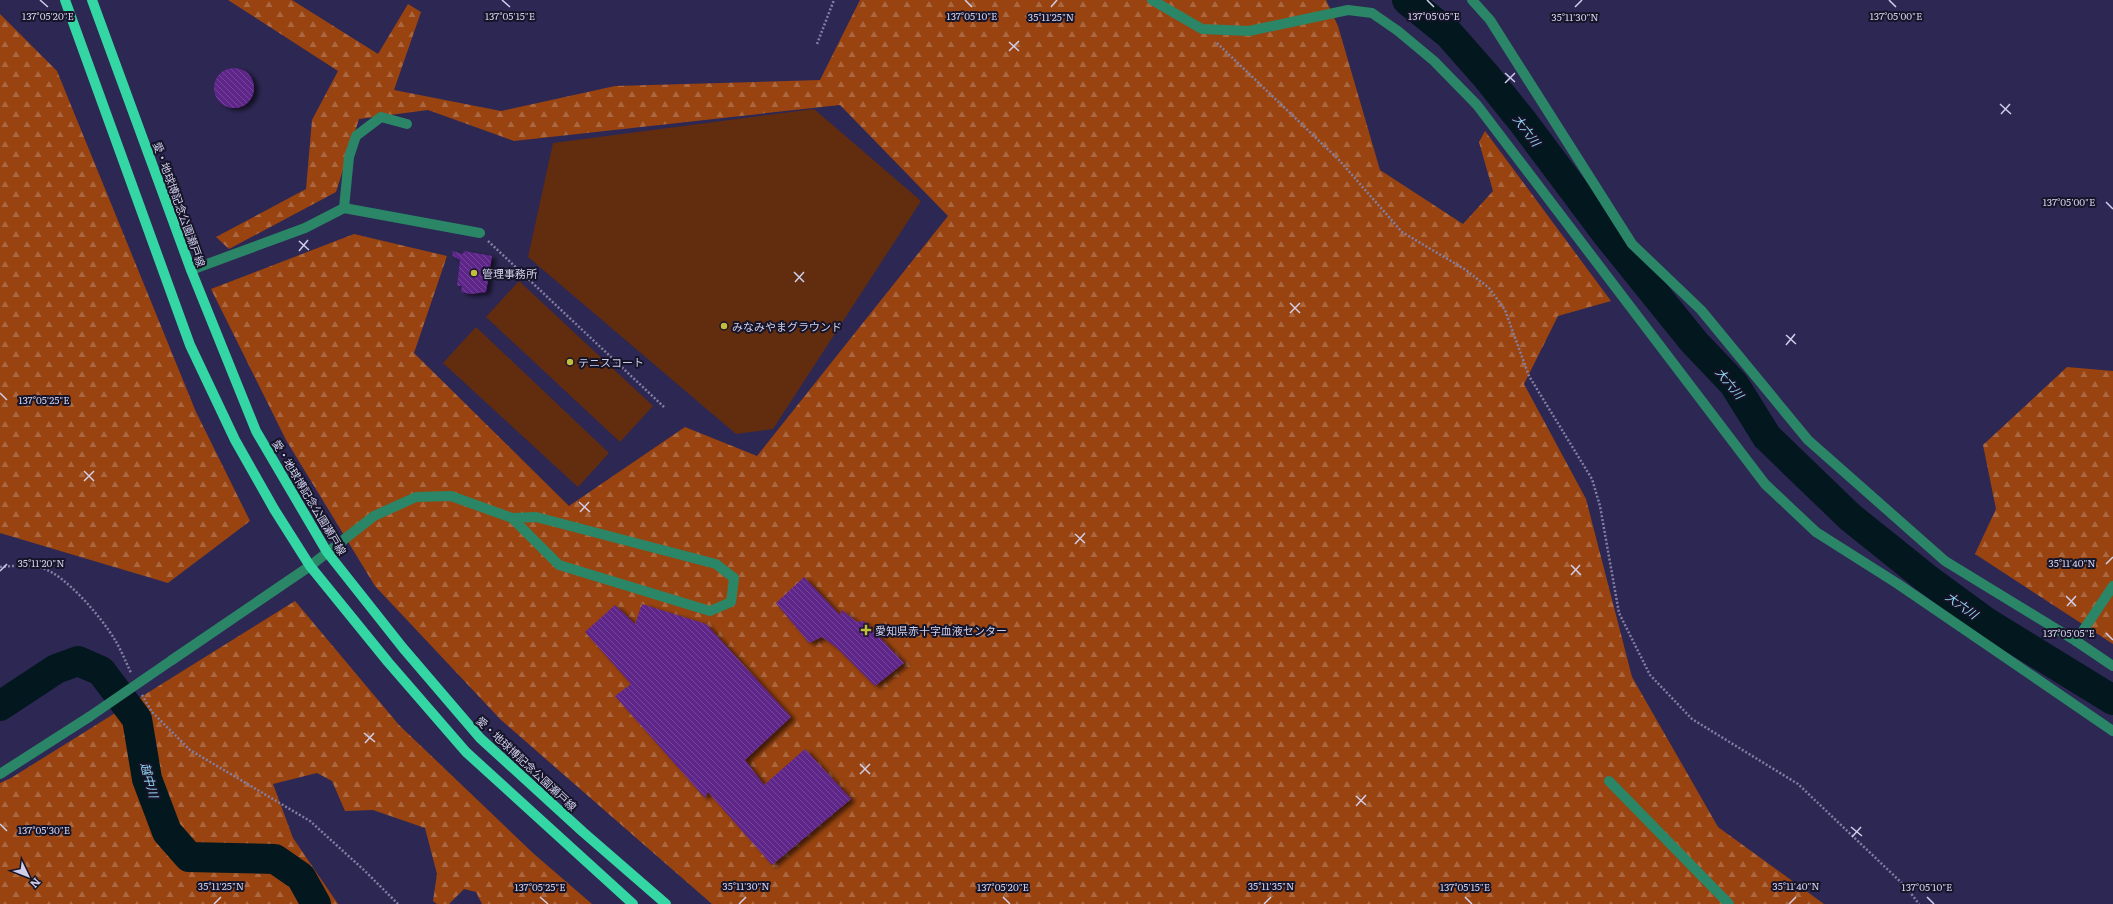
<svg xmlns="http://www.w3.org/2000/svg" width="2113" height="904" viewBox="0 0 2113 904" font-family="Literata,'Noto Sans JP',serif">
	<style>
		.grass { fill: #622d0f }
		.forest { fill: url(#forest-firs) }
		.lines { fill: none; stroke-linecap: round; stroke-linejoin: round }
		.river { stroke: #03171f; stroke-width: 30 }
		.building { fill: url(#building-back-hatch); filter: url(#shadow) }
		.path { stroke: #827fa3; stroke-width: 2.5; stroke-dasharray: 2 2; stroke-linecap: butt }
		.minor { stroke: #2a8667; stroke-width: 10 }
		.major { stroke: #34d7a4; stroke-width: 10 }
		.minor-bridge { stroke: #2a8667; stroke-width: 10 }
		.ticks { fill: none; stroke: #d0cfeb; stroke-width: 1.5 }
		.poi-dot { fill: #c3bd3e; stroke: #161428; stroke-width: 1.5 }
		.labels { text-anchor: middle; dominant-baseline: central; stroke-width: 4; stroke-linejoin: round; paint-order: stroke }
		.street-label { font-size: 11px; fill: #d0cfeb; stroke: #161428 }
		.poi-label { font-size: 11px; fill: #d0cfeb; stroke: #161428; text-anchor: start }
		.water-label { font-size: 12px; font-style: italic; fill: #92d2ee; stroke: #161428 }
		.ticks-label { font-size: 10px; text-anchor: middle; fill: #d0cfeb; stroke: #161428; stroke-width: 4; stroke-linejoin: round; paint-order: stroke }
	</style>
	<defs>
		<pattern id="forest-firs" width="22" height="20" patternUnits="userSpaceOnUse"><rect width="22" height="20" fill="#994410"/><path d="M5 1l3.5 6h-7zM16 11l3.5 6h-7z" fill="#ab673f"/></pattern>
		<pattern id="building-back-hatch" width="6" height="6" patternUnits="userSpaceOnUse"><rect width="6" height="6" fill="#5f258a"/><path d="M-1 5l2 2M0 0l6 6M5-1l2 2" fill="none" stroke="#75449b"/></pattern>
		<filter id="shadow"><feDropShadow dx="4.5" dy="2.5" stdDeviation="2" flood-color="#0009"/></filter>
	</defs>
	<rect width="100%" height="100%" fill="#2d2753"/>
	<g class="grass">
		<path d="M814 109 921 201 773 429 736 434 528 257 553 143Z"/>
		<path d="M519 281 653 406 620 442 486 317Z"/>
		<path d="M476 327 609 453 578 487 443 363Z"/>
	</g>
	<g class="forest">
		<path d="M228 0H292L378 54 408 4 421 12 394 90 501 111 615 86 820 80 860 0H1326L1338 26 1380 170 1463 224 1493 191 1479 142 1485 131 1611 301 1558 316 1524 384 1586 499 1632 677 1718 827 1824 904H712L501 720 375 586 286 440 211 289 354 234 447 256 414 353 569 506 685 427 757 456 948 216 840 105 514 141 428 110 359 119 336 192 229 249 216 237 306 189 312 120 338 71Z"/>
		<path d="M0 14 57 71 196 412 250 521 168 583 0 533Z"/>
		<path d="M2067 367 2113 371V644L1975 554 1996 509 1983 445Z"/>
		<path d="M295 601 399 725 534 854 592 904H482L476 892 464 889 449 904H437L433 901 437 874 425 828 373 810 345 811 332 781 317 773 273 784 293 838 338 904H0V783L11 778Z"/>
	</g>
	<g class="lines">
		<g class="river">
			<path d="M1407 0 1449 34 1486 76 1523 122 1606 233 1694 342 1734 384 1767 437 1850 517 1926 578 1986 622 2113 700"/>
			<path d="M0 706 56 669 78 661 101 671 137 719 147 779 167 832 189 857 275 859 301 877 316 904"/>
		</g>
	</g>
	<g class="building">
		<circle cx="234" cy="88" r="20"/>
		<path d="M452 251 463 254 464 251 492 256 486 292 471 294 461 292 462 286H457L460 260 453 256Z"/>
		<path d="M804 577 840 615 842 610 857 622 864 621 904 663 875 686 836 647 822 637 809 643 776 603Z"/>
		<path d="M642 604 706 624 791 717 745 760 764 785 805 749 851 799 772 865 708 792 705 798 615 696 631 684 585 632 615 605 635 624Z"/>
	</g>
	<g class="lines">
		<g class="path">
			<path d="M1217 43 1339 160 1402 232 1466 270 1489 288 1505 310 1529 376 1592 479 1600 506 1619 613 1650 675 1692 719 1798 784 1906 887 1919 904"/>
			<path d="M817 44 834 0"/>
			<path d="M488 241 664 407"/>
			<path d="M0 567C14 566 28 564 42 568 66 575 102 618 115 640 121 650 126 662 131 673"/>
			<path d="M142 695 152 712 190 750 310 821 365 871 398 904"/>
		</g>
		<g class="minor">
			<path d="M1152 0 1202 29 1249 31 1348 10 1372 13 1398 31 1434 61 1477 105 1765 484 1816 532 1898 584 2113 731"/>
			<path d="M1472 0 1490 20 1632 244 1701 310 1808 440 1945 561 2076 641 2113 666"/>
			<path d="M344 208 349 157 356 136 381 117 407 124"/>
			<path d="M191 270 305 228 344 208 480 233"/>
			<path d="M2076 641 2113 586"/>
			<path d="M172 660 310 566 374 516 416 497 451 496 512 518 536 517 716 564 734 578 731 602 710 611 559 565 512 518"/>
			<path d="M0 774 89 717"/>
			<path d="M1609 781 1729 904"/>
		</g>
		<g class="major">
			<path d="M65 0 190 345 235 440 274 509 310 566 388 662 466 752 633 904"/>
			<path d="M92 0 191 270 256 431 327 552 403 648 480 738 583 832 666 904"/>
		</g>
		<path class="minor-bridge" d="M89 717 172 660"/>
	</g>
	<path class="ticks" d="M40 0 48 7M502 0 510 7M965 0 972 7M1427 0 1434 7M1889 0 1896 7M1051 7 1057 0M1575 7 1582 0M1009 42 1019 51M1009 51 1019 41M1505 73 1515 82M1505 83 1515 73M2000 104 2011 114M2001 114 2010 104M2106 202 2113 209M299 241 309 250M299 251 308 240M794 272 804 282M795 282 804 272M1290 303 1300 313M1290 313 1300 303M1786 335 1796 344M1786 345 1795 334M0 393 7 400M84 471 94 481M84 481 94 471M579 502 590 512M580 512 589 502M1075 534 1085 543M1075 544 1085 533M2106 564 2113 557M1571 565 1581 575M0 571 7 564M1571 575 1580 565M2066 596 2076 606M2067 606 2076 596M2106 633 2113 640M364 733 375 742M365 743 374 733M860 764 870 774M860 774 870 764M1356 796 1366 805M1356 806 1366 795M0 824 7 831M1851 827 1862 836M1852 837 1861 827M540 897 548 904M1003 897 1010 904M1465 897 1472 904M1927 897 1934 904M214 904 221 897M739 904 746 897M1264 904 1271 897M1789 904 1796 897"/>
	<g class="poi-dot">
		<circle cx="474" cy="273" r="4"/>
		<circle cx="724" cy="326" r="4"/>
		<circle cx="570" cy="362" r="4"/>
		<path d="M864 624h4v4h4v4h-4v4h-4v-4h-4v-4h4z"/>
	</g>
	<g class="labels">
		<g class="street-label">
			<text transform="translate(180 204) rotate(70)">愛・地球博記念公園瀬戸線</text>
			<text transform="translate(310 497) rotate(59)">愛・地球博記念公園瀬戸線</text>
			<text transform="translate(527 763) rotate(43)">愛・地球博記念公園瀬戸線</text>
		</g>
		<g class="poi-label">
			<text x="482" y="273">管理事務所</text>
			<text x="732" y="326">みなみやまグラウンド</text>
			<text x="578" y="362">テニスコート</text>
			<text x="875" y="630">愛知県赤十字血液センター</text>
		</g>
		<g class="water-label">
			<text transform="translate(1527 130) rotate(53)">大六川</text>
			<text transform="translate(1730 383) rotate(51)">大六川</text>
			<text transform="translate(1962 605) rotate(36)">大六川</text>
			<text transform="translate(150 780) rotate(75)">越中川</text>
		</g>
	</g>
	<g class="ticks-label">
		<text x="48" y="20">137°05'20"E</text>
		<text x="510" y="20">137°05'15"E</text>
		<text x="972" y="20">137°05'10"E</text>
		<text x="1434" y="20">137°05'05"E</text>
		<text x="1896" y="20">137°05'00"E</text>
		<text x="1051" y="21">35°11'25"N</text>
		<text x="1575" y="21">35°11'30"N</text>
		<text x="2069" y="206">137°05'00"E</text>
		<text x="44" y="404">137°05'25"E</text>
		<text x="41" y="567">35°11'20"N</text>
		<text x="2072" y="567">35°11'40"N</text>
		<text x="2069" y="637">137°05'05"E</text>
		<text x="44" y="834">137°05'30"E</text>
		<text x="221" y="890">35°11'25"N</text>
		<text x="746" y="890">35°11'30"N</text>
		<text x="1271" y="890">35°11'35"N</text>
		<text x="1796" y="890">35°11'40"N</text>
		<text x="540" y="891">137°05'25"E</text>
		<text x="1003" y="891">137°05'20"E</text>
		<text x="1465" y="891">137°05'15"E</text>
		<text x="1927" y="891">137°05'10"E</text>
	</g>
	<g transform="translate(28 876) rotate(133)" stroke="#161428" stroke-width="3" paint-order="stroke">
	<path d="M0-3L7 15L0 10L-7 15Z" fill="#d0cfeb"/>
	<text y="-6" font-size="11" font-weight="bold" text-anchor="middle" fill="#d0cfeb">N</text>
	</g>
</svg>
